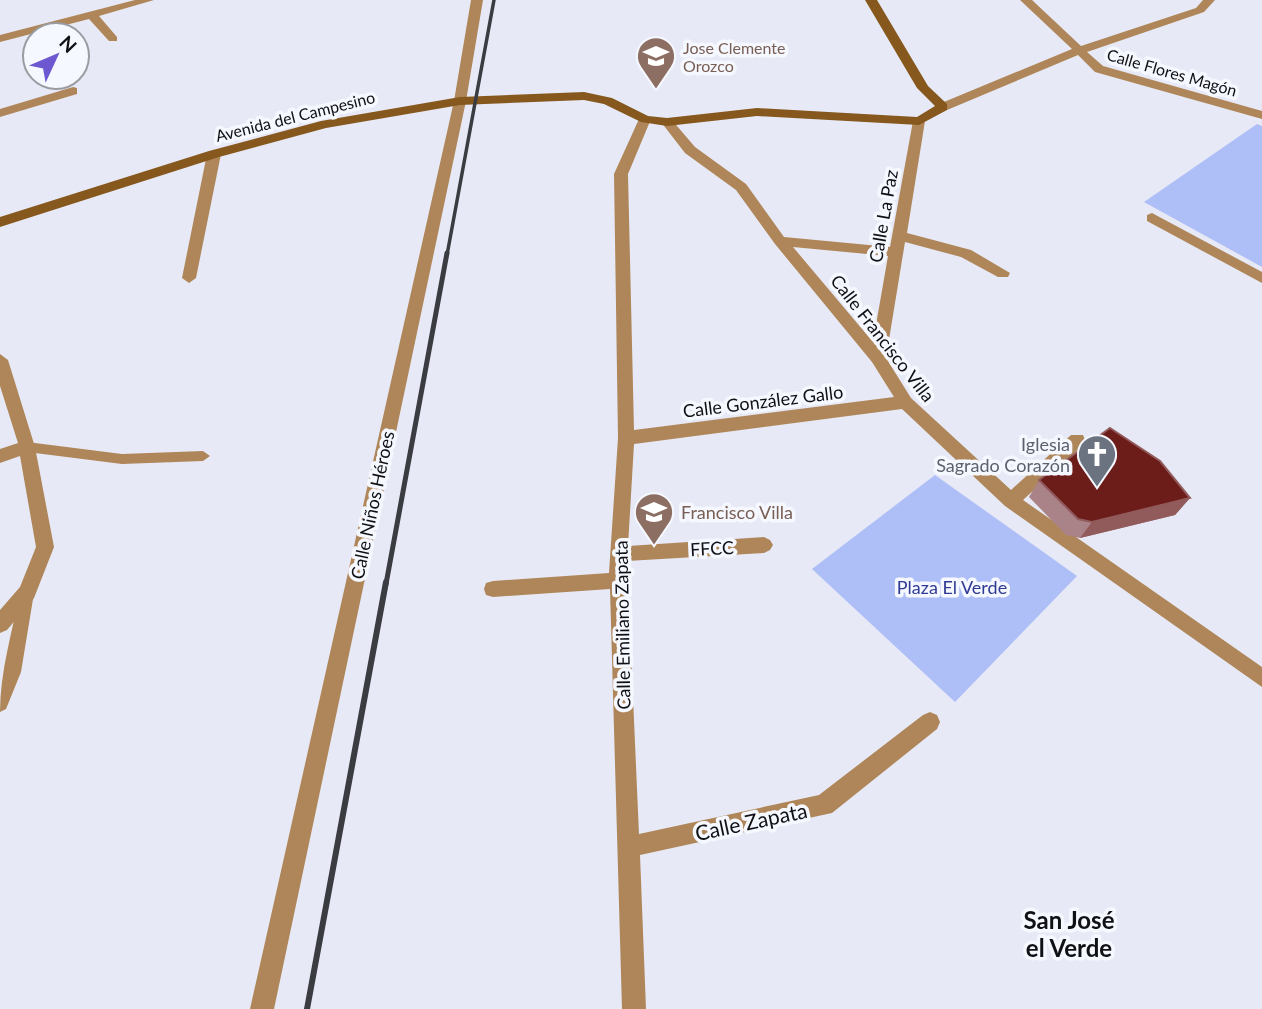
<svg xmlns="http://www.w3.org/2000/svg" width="1262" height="1009" viewBox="0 0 1262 1009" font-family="Lato,sans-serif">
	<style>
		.green { fill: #aebef7 }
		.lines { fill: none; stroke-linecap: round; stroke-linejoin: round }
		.lane { fill: #af8659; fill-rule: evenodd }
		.street { fill: #af8659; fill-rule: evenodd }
		.secondary { fill: #86581d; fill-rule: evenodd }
		.rail-far2 { stroke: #3b3c42; stroke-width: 3.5 }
		.rail-far1 { stroke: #3b3c42; stroke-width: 5 }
		.rail { stroke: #3b3c42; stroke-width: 6 }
		.wall { fill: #aa8388 }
		.shaded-wall { fill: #915a5b }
		.building { fill: #6c1c19; stroke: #915a5b; stroke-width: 2 }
		.labels { text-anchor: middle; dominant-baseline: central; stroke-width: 7; stroke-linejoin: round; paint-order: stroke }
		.far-education-label { font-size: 16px; fill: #785e54; stroke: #f6f8ff; text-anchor: start }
		.far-street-label { font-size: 16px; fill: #101115; stroke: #f6f8ff }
		.street-label { font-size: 18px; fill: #101115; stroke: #f6f8ff }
		.worship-label { font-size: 18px; fill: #5b616d; stroke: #f6f8ff; text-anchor: end }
		.education-label { font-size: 18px; fill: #785e54; stroke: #f6f8ff; text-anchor: start }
		.park-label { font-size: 18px; fill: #2f3b93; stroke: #f6f8ff }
		.near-street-label { font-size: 21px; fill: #101115; stroke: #f6f8ff }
		.near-quarter-label { font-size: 24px; font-weight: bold; fill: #101115; stroke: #f6f8ff }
	</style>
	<rect width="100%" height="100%" fill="#e7eaf6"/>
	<g class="green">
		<path d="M1257 124 1262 126V267L1144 202Z"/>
		<path d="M935 475 1077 576 955 702 812 569Z"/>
	</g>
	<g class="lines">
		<g class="lane">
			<path d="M27 442 122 454 203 451 210 456 203 461 122 464 27 452 20 447Z"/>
			<path d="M27 586 32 588 34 593 21 672 6 709 0 712C0 672 12 632 20 593L22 588Z"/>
		</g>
		<g class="street">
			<path d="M135 0H154L99 16 117 37V41H109L89 19 0 42V35Z"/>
			<path d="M471 0H483L466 101 274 1009H250L454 101Z"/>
			<path d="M1020 0H1032L1081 46 1196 8 1203 0H1215L1204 12 1087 52 1103 66 1262 111V119L1095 72 1078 55 947 110H939V104L1072 49Z"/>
			<path d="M73 87 77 88V94L0 117V109Z"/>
			<path d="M645 115 651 119 628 174 634 430 894 397 872 362 775 244 736 190 685 153 661 122 663 119H671L695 147 746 184 784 237 890 247 913 121 923 118 925 121 907 233 971 250 1010 273 1008 277H998L961 257 905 242 886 358 911 398 1011 490 1071 435H1083L1085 440 1083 445 1023 500 1262 667V687L1005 506 902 409 634 444 628 546 764 537 770 540 773 545 770 550 764 553 627 561 639 834 819 795 923 715 930 712 937 715 940 722 937 729 832 813 640 855 646 1009H622L610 589 493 597 486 595 484 589 486 583 493 581 609 573 618 438 614 174 639 119ZM793 247 888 256 873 342Z"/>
			<path d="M214 150 221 154 196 278 189 283 182 278 207 154Z"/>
			<path d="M1152 213 1262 272V283L1147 221V215Z"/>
			<path d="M0 354 8 360 35 447 54 547 34 598 7 630 0 633V610L20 587 36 547 20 456 0 463V449L18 443 0 386Z"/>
		</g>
		<path class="secondary" d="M865 0H877L928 86 947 104V110L919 125 757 116 667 126 641 122 604 104 584 100 460 105 326 128 219 157 0 227V217L209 151 321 121 460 97 584 92 612 98 648 116 667 118 757 108 917 117 935 106 917 88Z"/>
		<path class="rail-far2" d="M447 255 494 0"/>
		<path class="rail-far1" d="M386 584 447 253"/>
		<path class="rail" d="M307 1009 386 582"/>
	</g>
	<path class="wall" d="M1039 480 1190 498 1175 515 1080 538 1066 535 1029 497Z"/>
	<path class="shaded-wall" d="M1190 498 1175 515 1080 538 1092 522Z"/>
	<path class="building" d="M1110 428 1160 461 1190 498 1092 522 1078 519 1039 480Z"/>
	<defs>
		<g id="school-pin" transform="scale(2.0125)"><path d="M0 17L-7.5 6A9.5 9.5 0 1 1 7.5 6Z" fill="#8d6e63" stroke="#f6f8ff"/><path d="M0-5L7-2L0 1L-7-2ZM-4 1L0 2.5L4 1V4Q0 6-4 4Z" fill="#fff"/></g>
		<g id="church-pin" transform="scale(2.0125)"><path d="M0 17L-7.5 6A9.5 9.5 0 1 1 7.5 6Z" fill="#6b7280" stroke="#f6f8ff"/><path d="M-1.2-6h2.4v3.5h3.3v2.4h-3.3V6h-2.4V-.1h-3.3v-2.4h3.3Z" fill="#fff"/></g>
	</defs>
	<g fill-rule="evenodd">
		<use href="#school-pin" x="656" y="56"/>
		<use href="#church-pin" x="1097" y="454"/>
		<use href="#school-pin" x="654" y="512"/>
	</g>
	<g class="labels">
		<g class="far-education-label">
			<text x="683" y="47">Jose Clemente<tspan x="683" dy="18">Orozco</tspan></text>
		</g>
		<g class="far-street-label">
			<text transform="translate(1172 72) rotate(16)">Calle Flores Magón</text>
			<text transform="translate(295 116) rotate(-14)">Avenida del Campesino</text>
		</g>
		<g class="street-label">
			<text transform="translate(883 216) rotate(-80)">Calle La Paz</text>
			<text transform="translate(883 338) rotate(52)">Calle Francisco Villa</text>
			<text transform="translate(763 401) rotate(-7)">Calle González Gallo</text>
			<text transform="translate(372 505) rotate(-78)">Calle Niños Héroes</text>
			<text transform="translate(712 548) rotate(-3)">FFCC</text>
			<text transform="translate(622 625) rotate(-91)">Calle Emiliano Zapata</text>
		</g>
		<g class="worship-label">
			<text x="1070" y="444">Iglesia<tspan x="1070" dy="21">Sagrado Corazón</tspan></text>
		</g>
		<g class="education-label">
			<text x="681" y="512">Francisco Villa</text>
		</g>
		<g class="park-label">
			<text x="952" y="587">Plaza El Verde</text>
		</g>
		<g class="near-street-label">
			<text transform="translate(751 821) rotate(-12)">Calle Zapata</text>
		</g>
		<g class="near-quarter-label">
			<text x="1069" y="919">San José<tspan x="1069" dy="28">el Verde</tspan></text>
		</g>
	</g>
	<g transform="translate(56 56) rotate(46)"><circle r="33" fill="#f6f8ff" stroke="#9a9ca1" stroke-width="2"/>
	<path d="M0-5L12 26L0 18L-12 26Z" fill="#6d58d2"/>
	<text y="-10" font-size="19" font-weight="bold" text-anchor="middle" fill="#101115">N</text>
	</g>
</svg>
